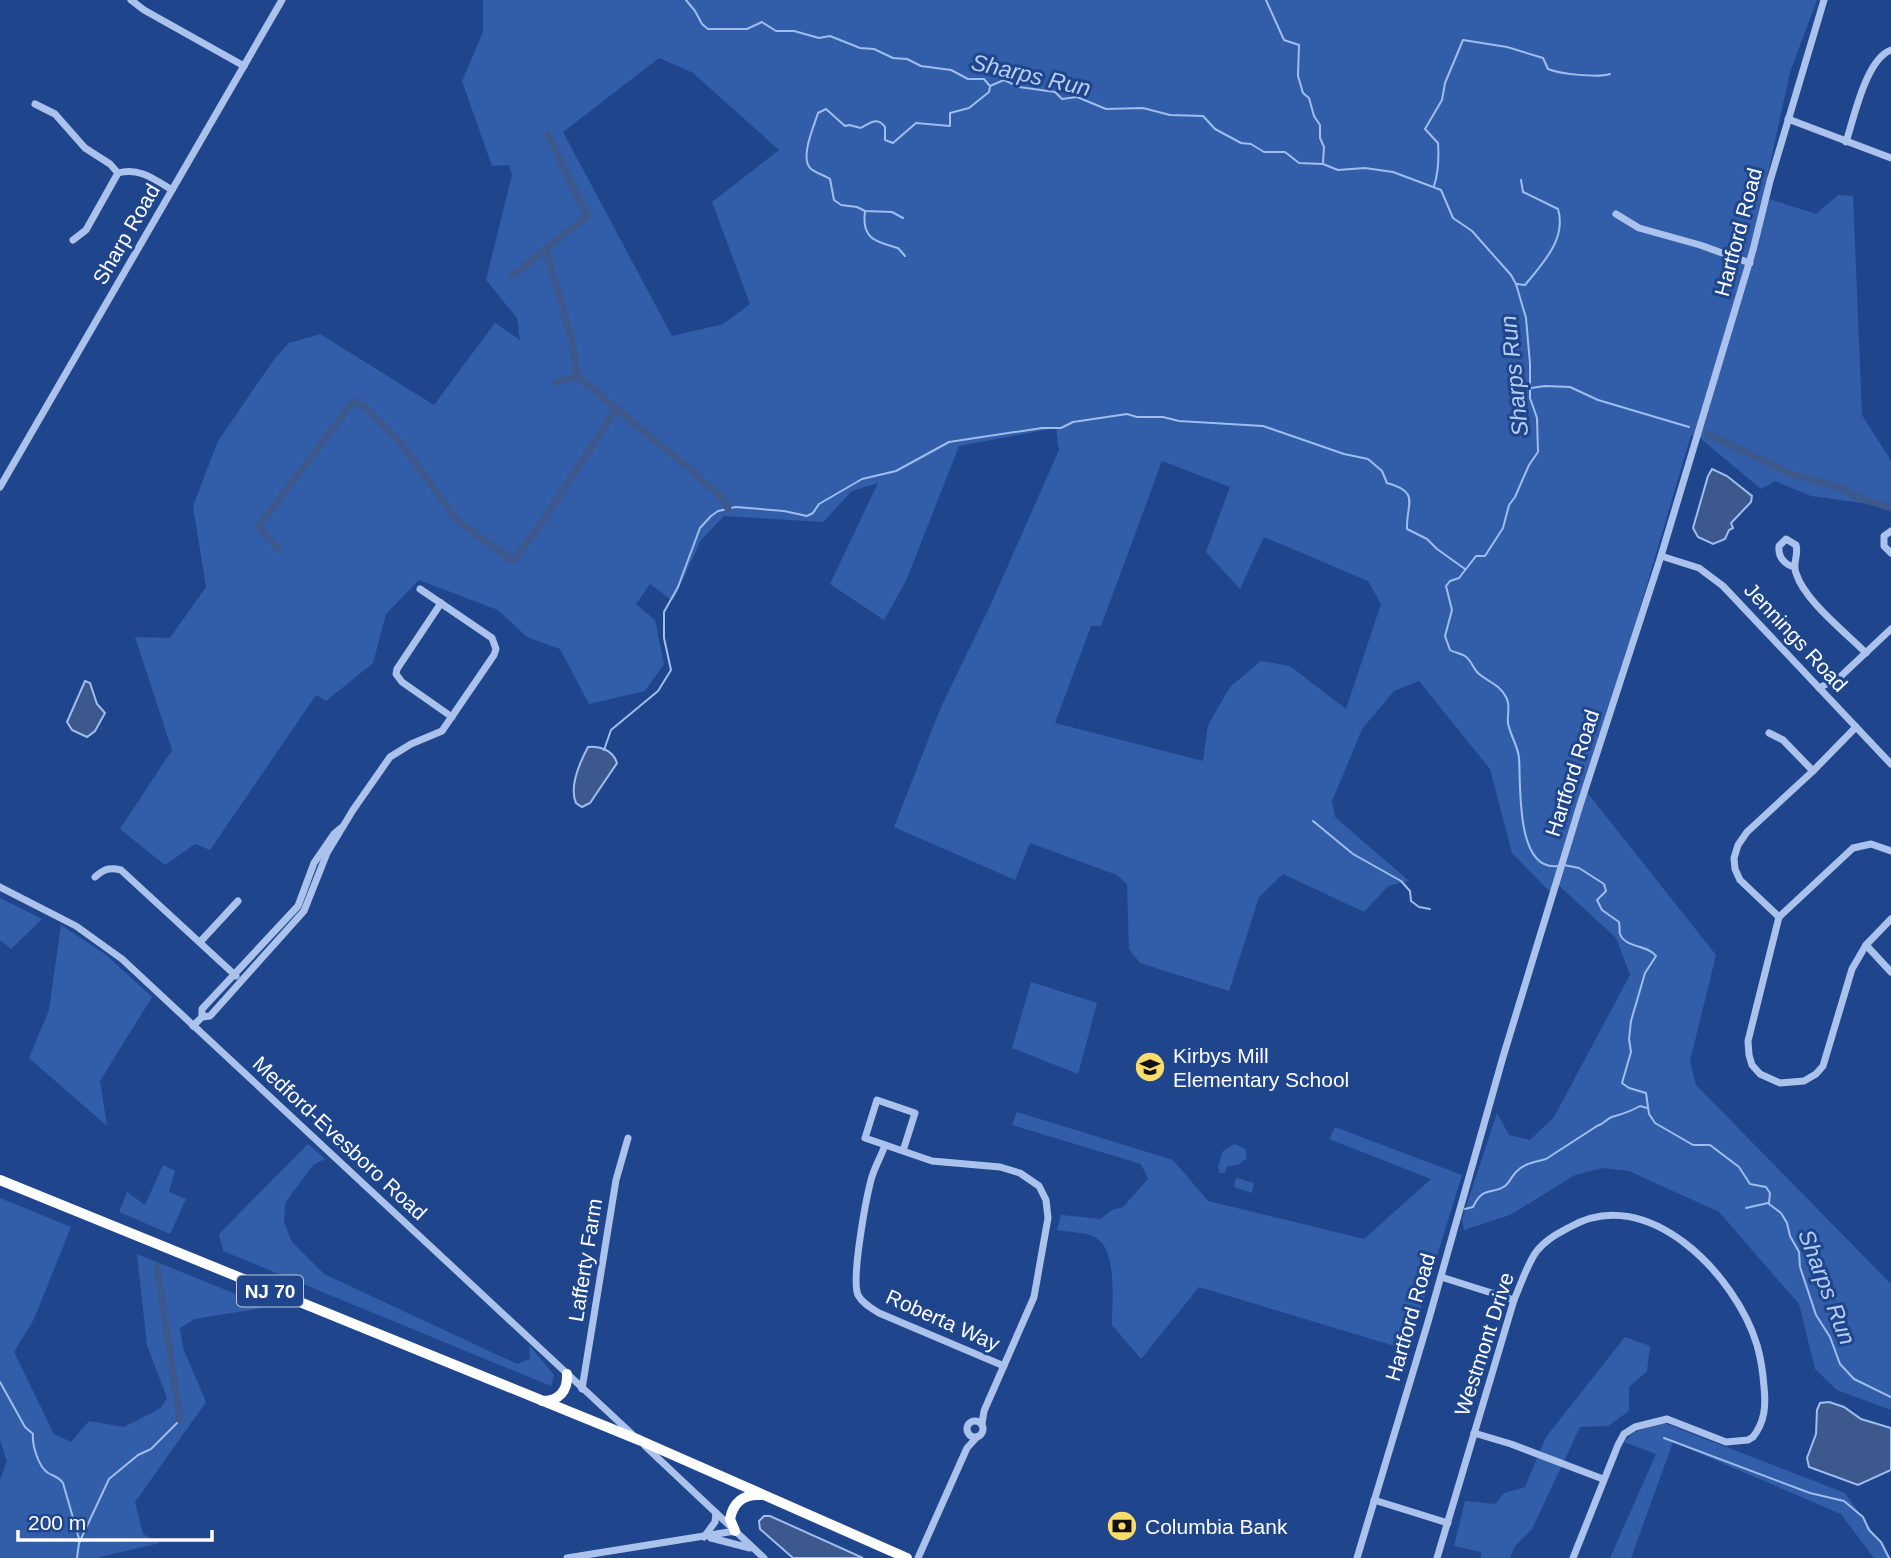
<svg xmlns="http://www.w3.org/2000/svg" width="1891" height="1558" viewBox="0 0 1891 1558" font-family="Arial,sans-serif">
	<style>
		.green { fill: #325ea9; fill-rule: evenodd }
		.water { fill: #3c588c; stroke: #9fbdee; stroke-width: 2 }
		.lines { fill: none; stroke-linecap: round; stroke-linejoin: round }
		.stream { stroke: #9fbdee; stroke-width: 2 }
		.canal { stroke: #3c588c; stroke-width: 7 }
		.minor { stroke: #abc3ec; stroke-width: 7 }
		.highway { stroke: #fff; stroke-width: 10 }
		.labels { text-anchor: middle; dominant-baseline: central; stroke-width: 6; stroke-linejoin: round; paint-order: stroke }
		.shield { fill: #1f468c; stroke: #bcc8dc; stroke-width: 2 }
		.shield-label { font-size: 19px; font-weight: bold; fill: #fff }
		.street-label { font-size: 21px; fill: #fff; stroke: #1f468c }
		.poi-label { font-size: 21px; fill: #fff; stroke: #1f468c; text-anchor: start }
		.water-label { font-size: 23px; font-style: italic; fill: #b7cef3; stroke: #1f468c }
	</style>
	<rect width="100%" height="100%" fill="#1f468c"/>
	<g class="green">
		<path d="M483 0H1817L1790 72 1763 197 1816 214 1838 195 1853 196 1862 415 1891 461V507L1811 496 1775 481 1761 489 1700 438 1691 435 1586 791 1716 955 1690 1061 1696 1085 1891 1284V1410L1837 1390 1815 1369 1799 1304 1719 1212 1629 1171 1602 1168 1575 1175 1510 1215 1464 1230 1462 1219 1497 1113 1509 1135 1530 1140 1554 1117 1630 975 1616 938 1554 881 1550 892 1512 853 1490 769 1419 681 1394 691 1362 729 1332 801 1335 817 1409 881 1388 886 1364 912 1283 874 1259 897 1229 991 1140 963 1129 949 1127 884 1117 875 1030 843 1015 880 894 827 941 707 991 604 1059 450 1056 428 959 446 906 581 884 620 830 584 878 483 852 491 823 522 724 516 701 540 673 601 650 584 636 604 655 620 664 664 645 691 589 704 560 649 527 637 498 610 419 580 386 614 373 663 326 701 316 695 210 850 195 844 165 865 120 829 172 750 135 637 170 638 206 587 193 506 218 441 275 358 289 343 320 334 434 405 495 323 520 340 517 318 486 280 512 175 509 165 492 166 462 81 483 32ZM659 58 693 73 779 150 712 202 750 304 723 324 672 336 563 132ZM1162 461 1230 487 1206 552 1240 589 1264 537 1368 581 1381 604 1346 709 1290 666 1261 661 1230 687 1208 725 1203 761 1055 723 1091 626H1101Z"/>
		<path d="M0 898 42 919 11 949 0 940Z"/>
		<path d="M61 925 105 954 152 997 100 1081 107 1126 29 1058 49 1010Z"/>
		<path d="M1031 982 1097 1003 1078 1074 1012 1048Z"/>
		<path d="M1017 1112 1173 1160 1208 1201 1364 1239 1431 1179 1329 1139 1335 1127 1462 1175 1408 1350 1199 1287 1141 1359 1112 1325C1112 1303 1118 1249 1095 1237 1085 1232 1068 1232 1057 1230L1061 1215 1100 1219 1112 1210 1123 1207 1148 1179 1141 1164 1012 1125Z"/>
		<path d="M308 1144 325 1159 313 1165 285 1203 284 1222 292 1242 324 1274 517 1364 530 1359 529 1345 554 1375 551 1386 223 1251 219 1234Z"/>
		<path d="M1234 1144 1246 1149V1159L1238 1165 1227 1166 1225 1173H1220L1218 1167 1223 1151Z"/>
		<path d="M163 1165 175 1171 169 1192 186 1199 170 1234 119 1212 127 1192 145 1205Z"/>
		<path d="M1236 1178 1254 1183 1252 1193 1234 1187Z"/>
		<path d="M0 1198 71 1227 34 1319 14 1352 54 1434 71 1442 89 1421 124 1427 161 1408 167 1398 147 1345 137 1254 268 1307 195 1319 180 1328 183 1348 206 1402 135 1502 143 1534 160 1543 96 1558H0V1480L7 1461 0 1440Z"/>
		<path d="M1625 1337 1650 1346 1647 1371 1629 1387V1411L1608 1426 1580 1427 1532 1529 1515 1546 1510 1558H1481V1552L1454 1546 1465 1501 1495 1504 1504 1493 1525 1487 1546 1437Z"/>
		<path d="M1664 1423 1845 1493 1891 1558H1874L1841 1514 1673 1442 1631 1558H1610L1656 1454 1624 1442 1634 1432Z"/>
	</g>
	<g class="water">
		<path d="M1712 469 1727 476 1752 496 1751 502 1731 523 1733 528 1729 530 1725 539 1713 544 1698 537 1693 528 1708 476Z"/>
		<path d="M85 681 90 683 97 704 105 713 95 731 87 737 72 730 67 722Z"/>
		<path d="M588 747C600 746 613 750 617 763L590 803 582 807 576 803C569 787 580 762 588 747Z"/>
		<path d="M1829 1402 1844 1407 1861 1419 1891 1428V1470L1858 1485 1809 1467 1807 1458 1816 1434 1817 1410 1820 1403Z"/>
		<path d="M764 1516H770L863 1558H793L760 1529 759 1521Z"/>
	</g>
	<g class="lines">
		<g class="stream">
			<path d="M686 0 695 11 702 24 708 29H747L762 22 776 31H794L819 38 830 36 860 48 874 49 893 58 907 59 921 66 951 70 968 79H984L989 85"/>
			<path d="M1266 0 1284 40 1299 45 1298 76 1303 93 1309 98 1314 116 1320 125V138L1324 147 1323 163"/>
			<path d="M990 86 1004 80 1019 87 1055 92 1062 99 1077 97 1106 109 1143 108 1170 115 1203 116 1215 129 1241 143 1251 144 1264 152H1285L1299 163 1323 164 1338 170 1365 168 1393 172 1441 190 1453 218 1472 231 1511 275 1516 284 1526 318 1530 364V398L1537 418 1538 452 1529 465 1515 497 1509 505 1503 528 1485 556H1476L1459 578 1450 581 1446 586 1452 610 1445 636 1450 650C1455 653 1460 653 1465 656 1471 660 1473 668 1478 673 1488 682 1499 684 1506 697 1511 706 1507 713 1508 723 1510 735 1518 746 1519 758 1521 783 1515 872 1558 866"/>
			<path d="M1434 186C1439 171 1439 158 1438 143L1425 129 1442 100 1445 83 1463 40 1507 47 1543 58 1548 69C1559 74 1598 78 1610 74"/>
			<path d="M865 212C861 240 878 242 898 248L905 256"/>
			<path d="M903 218 892 212 865 211 857 207 841 205 834 200 830 179C824 175 815 173 810 168 800 157 814 126 818 113L826 109 845 126 849 125 861 128C870 123 877 116 885 127V140L893 143 916 123 950 126V113L969 108 989 92 990 87"/>
			<path d="M1517 284 1525 285C1542 264 1567 239 1558 209L1523 192 1521 180"/>
			<path d="M1531 388 1545 386 1570 387 1598 400 1689 427"/>
			<path d="M604 750 611 730 658 691 671 670 664 638V612L678 587 700 528 711 516 718 511 736 507 784 511 807 516 813 513 819 504 862 479 896 471 949 442 1042 428H1061L1073 422 1127 414 1137 417H1163L1179 421 1263 426 1344 454 1368 459 1382 471 1387 483C1421 492 1406 504 1407 529L1427 539 1437 549 1465 569"/>
			<path d="M1313 821 1353 854 1401 881 1410 891 1411 901 1419 907 1430 909"/>
			<path d="M1564 865 1579 868 1604 884 1606 891 1597 900 1602 910 1619 922C1620 926 1619 930 1620 934 1625 948 1649 945 1656 956L1645 973 1631 1021 1629 1039 1631 1052 1622 1083 1629 1088 1646 1093 1649 1114 1655 1123 1693 1145H1710L1739 1167 1750 1184 1766 1187 1770 1193 1769 1203"/>
			<path d="M1769 1204 1781 1213 1787 1223 1790 1236 1799 1252 1800 1267 1816 1315 1830 1337 1840 1364 1854 1379 1891 1397"/>
			<path d="M1746 1208 1768 1203"/>
			<path d="M1465 1209 1473 1207C1483 1185 1493 1195 1505 1186 1509 1183 1512 1176 1516 1172 1524 1163 1536 1162 1546 1159L1597 1126C1604 1124 1606 1119 1612 1117 1622 1114 1630 1112 1640 1106L1647 1108"/>
			<path d="M0 1382 25 1427 33 1434C32 1445 38 1466 48 1473 55 1477 58 1476 63 1483L80 1542"/>
			<path d="M1664 1438 1810 1493 1844 1501 1863 1517 1869 1530 1881 1542 1889 1558"/>
			<path d="M77 1558 79 1543 109 1479 138 1455 151 1449 180 1420"/>
		</g>
		<g class="canal">
			<path d="M546 249 571 337 578 377 691 470 723 499 728 509"/>
			<path d="M513 275 587 216 548 134"/>
			<path d="M556 382 578 376"/>
			<path d="M1708 434 1792 474 1841 488 1854 496 1891 508"/>
			<path d="M279 550 259 526 353 402H358L367 409 400 442 457 520 513 561 540 525 617 408"/>
			<path d="M157 1266 180 1420"/>
		</g>
		<g class="minor">
			<path d="M131 0 144 10 244 66"/>
			<path d="M35 104 55 114 85 148 110 164 118 173"/>
			<path d="M1788 119 1891 158"/>
			<path d="M1846 142C1854 118 1866 59 1891 50"/>
			<path d="M1616 214 1639 228 1700 245 1750 263"/>
			<path d="M73 240 86 230 118 173C139 167 154 179 172 190"/>
			<path d="M0 487 282 0"/>
			<path d="M1891 531 1884 536V546L1891 553"/>
			<path d="M1661 556 1699 568 1723 586 1891 764"/>
			<path d="M1794 567C1784 564 1778 557 1779 546L1786 539 1796 545C1799 555 1792 563 1796 573 1804 600 1845 632 1866 653"/>
			<path d="M441 603 397 669 396 674 402 682 452 717"/>
			<path d="M1819 688 1840 677 1891 629"/>
			<path d="M1769 733 1783 740 1813 771"/>
			<path d="M1891 851 1871 844 1853 848 1779 917 1748 1041 1749 1055 1752 1065 1760 1074 1780 1083 1804 1081 1816 1074 1823 1066 1852 969 1866 945 1891 919"/>
			<path d="M95 877C104 869 109 867 121 870L236 976"/>
			<path d="M0 887 76 926 122 959 633 1435"/>
			<path d="M1779 917 1740 880 1735 869 1734 858 1738 845 1747 832 1813 771 1856 727"/>
			<path d="M200 942 238 901"/>
			<path d="M1866 945 1891 972"/>
			<path d="M202 1017 210 1016 304 911 327 853 353 810 390 757 411 744 442 731 494 655 496 649 492 638 420 589"/>
			<path d="M193 1026 202 1017V1009L298 906 314 863 334 834 341 828"/>
			<path d="M885 1145C881 1157 874 1168 871 1180 866 1199 851 1279 858 1295 862 1303 871 1308 879 1313L1004 1366"/>
			<path d="M903 1151 915 1113 877 1100 865 1138 932 1161 1000 1167 1020 1173 1039 1186 1046 1200 1048 1218 1034 1297 984 1411 982 1424"/>
			<path d="M1441 1277 1514 1300"/>
			<path d="M582 1389 616 1180 628 1138"/>
			<circle cx="975" cy="1429" r="8"/>
			<path d="M1474 1433 1511 1444 1603 1479"/>
			<path d="M645 1446 764 1558"/>
			<path d="M1374 1500 1448 1523"/>
			<path d="M704 1537 715 1522 716 1513"/>
			<path d="M711 1538 750 1548"/>
			<path d="M567 1558 735 1531"/>
			<path d="M918 1558 967 1448 977 1437"/>
			<path d="M1357 1558 1428 1322 1503 1057 1580 805 1661 556 1753 250 1770 181 1824 0"/>
			<path d="M1437 1558 1514 1300C1521 1284 1526 1267 1536 1252 1545 1240 1557 1234 1570 1227 1647 1182 1736 1275 1757 1345 1761 1359 1763 1372 1764 1387 1766 1405 1765 1422 1753 1437L1748 1440 1726 1442 1667 1419 1635 1427 1624 1434 1618 1445 1573 1558"/>
		</g>
		<g class="highway">
			<path d="M0 1180 639 1440 907 1558"/>
			<path d="M542 1401C559 1401 568 1391 567 1374"/>
			<path d="M735 1531 730 1519C733 1503 743 1494 760 1495"/>
		</g>
	</g>
	<defs>
		<g id="school-disc" transform="scale(1.575)"><circle r="9.5" fill="#fadc6b" stroke="#1f468c"/><path d="M0-5L7-2L0 1L-7-2ZM-4 1L0 2.5L4 1V4Q0 6-4 4Z" fill="#111"/></g>
		<g id="bank-disc" transform="scale(1.575)"><circle r="9.5" fill="#fadc6b" stroke="#1f468c"/><path d="M-6-4H6V4H-6ZM0-2.3a2.3 2.3 0 1 0 0 4.6a2.3 2.3 0 1 0 0-4.6Z" fill="#111"/></g>
	</defs>
	<g fill-rule="evenodd">
		<use href="#school-disc" x="1150" y="1067"/>
		<use href="#bank-disc" x="1122" y="1526"/>
	</g>
	<g class="labels">
		<rect class="shield" x="237" y="1275.5" width="66" height="31" rx="5"/>
		<g class="shield-label">
			<text x="270" y="1291">NJ 70</text>
		</g>
		<g class="street-label">
			<text transform="translate(1738 232) rotate(-75)">Hartford Road</text>
			<text transform="translate(126 234) rotate(-60)">Sharp Road</text>
			<text transform="translate(1796 637) rotate(47)">Jennings Road</text>
			<text transform="translate(1572 773) rotate(-72)">Hartford Road</text>
			<text transform="translate(340 1138) rotate(43)">Medford-Evesboro Road</text>
			<text transform="translate(585 1260) rotate(-81)">Lafferty Farm</text>
			<text transform="translate(1410 1317) rotate(-74)">Hartford Road</text>
			<text transform="translate(943 1320) rotate(24)">Roberta Way</text>
			<text transform="translate(1484 1344) rotate(-72)">Westmont Drive</text>
		</g>
		<g class="poi-label">
			<text x="1173" y="1055">Kirbys Mill<tspan x="1173" dy="24">Elementary School</tspan></text>
			<text x="1145" y="1526">Columbia Bank</text>
		</g>
		<g class="water-label">
			<text transform="translate(1031 75) rotate(13)">Sharps Run</text>
			<text transform="translate(1514 376) rotate(-96)">Sharps Run</text>
			<text transform="translate(1827 1287) rotate(69)">Sharps Run</text>
		</g>
	</g>
	<path d="M18 1530v10h194v-10" fill="none" stroke="#ffffff" stroke-width="3.5"/>
	<text x="28" y="1530" font-size="21" fill="#ffffff" stroke="#1f468c" stroke-width="5" paint-order="stroke">200 m</text>
</svg>
